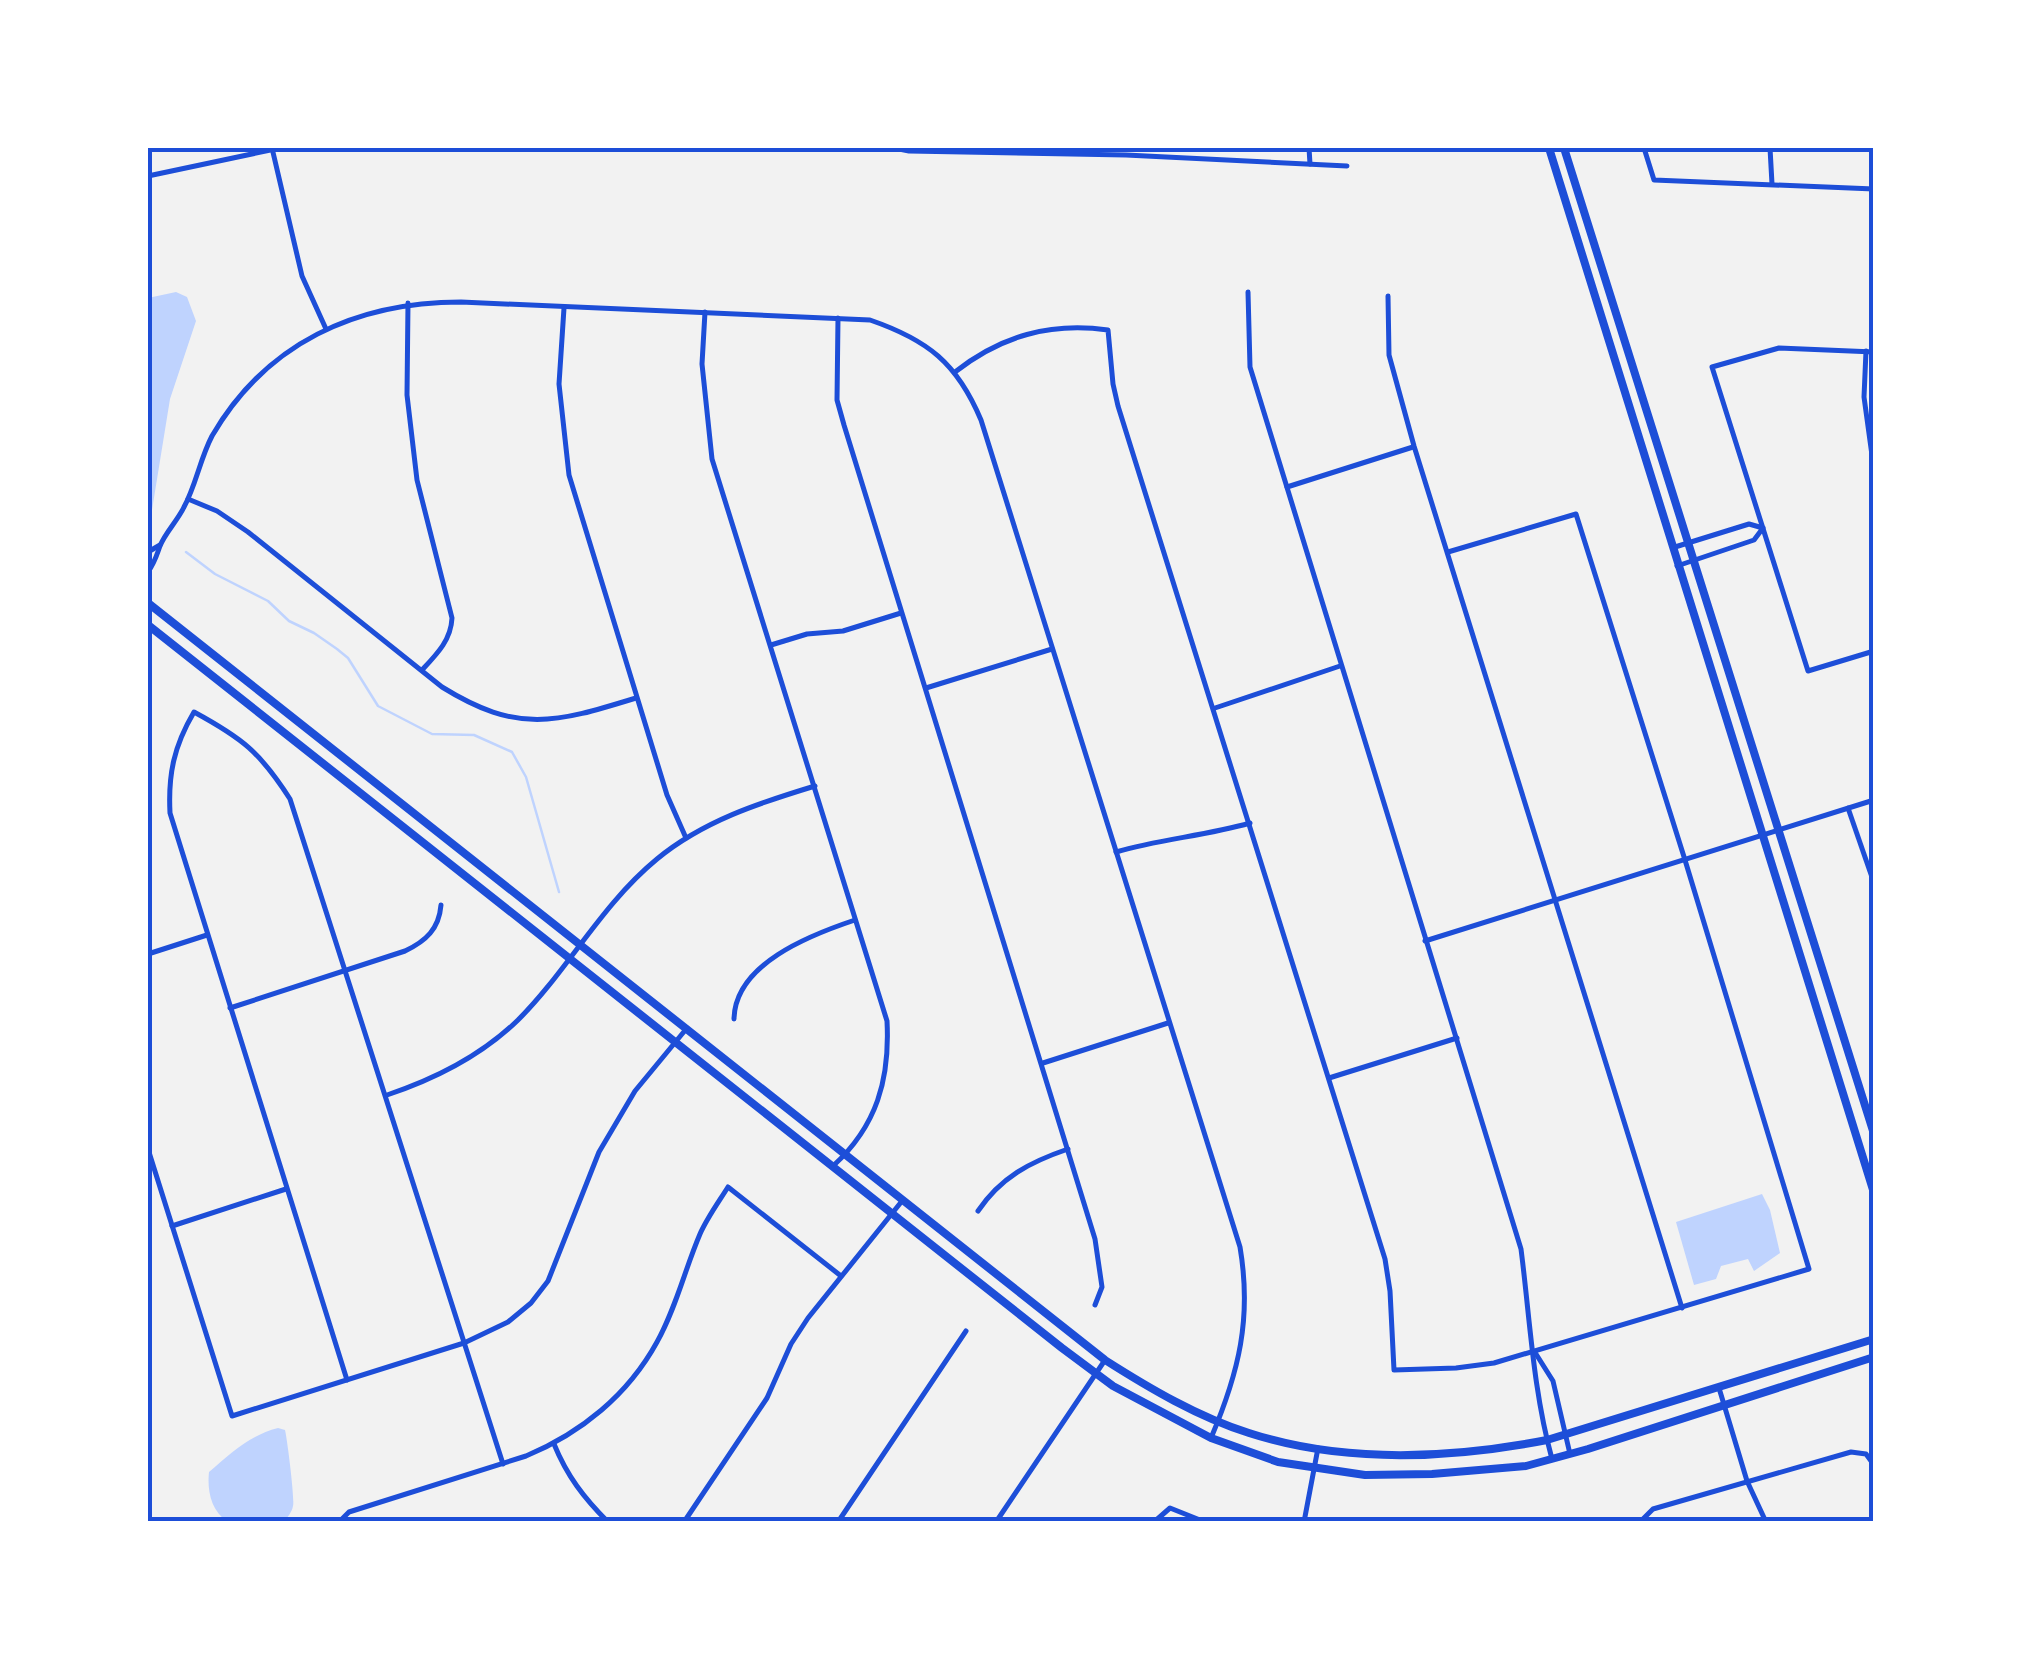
<svg xmlns="http://www.w3.org/2000/svg" width="2021" height="1669" viewBox="0 0 2021 1669" font-family="'Roboto Condensed',sans-serif">
	<style>
		.water { fill: #bfd3fe }
		.lines { fill: none; stroke-linecap: round; stroke-linejoin: round }
		.stream { stroke: #bfd3fe; stroke-width: 2.5 }
		.minor { stroke: #1d4ed8; stroke-width: 5 }
		.tertiary { stroke: #1d4ed8; stroke-width: 8 }
		.secondary { stroke: #1d4ed8; stroke-width: 8 }
		.neatline { fill: none; stroke: #1d4ed8; stroke-width: 4 }
	</style>
	<rect width="100%" height="100%" fill="#f2f2f2"/>
	<g class="water">
		<path d="M176 292 187 297 196 321 170 399 152 510 148 508V298Z"/>
		<path d="M1762 1194 1770 1210 1780 1253 1754 1271 1748 1259 1721 1266 1716 1279 1694 1285 1676 1222Z"/>
		<path d="M278 1428 285 1430C287 1437 295 1500 293 1506 292 1512 288 1516 285 1521H227C211 1511 207 1490 209 1472 230 1454 250 1435 278 1428Z"/>
	</g>
	<g class="lines">
		<path class="stream" d="M186 552 215 574 268 601 289 621 314 633 337 649 348 658 378 706 432 734 474 735 512 752 526 777 559 892"/>
		<g class="minor">
			<path d="M272 148 302 276 326 329"/>
			<path d="M894 148 909 151 1126 155 1347 166"/>
			<path d="M1309 148 1310 164"/>
			<path d="M1644 148 1654 180 1874 189"/>
			<path d="M1770 148 1772 184"/>
			<path d="M148 176 280 148"/>
			<path d="M1248 292 1250 367 1521 1249C1530 1319 1533 1390 1552 1459"/>
			<path d="M1388 296 1389 355 1414 446 1682 1308"/>
			<path d="M408 303 407 395 417 480 452 618C451 640 437 654 422 670"/>
			<path d="M564 308 559 384 569 475 667 795 686 838"/>
			<path d="M705 312 702 364 712 459 887 1021C890 1079 877 1126 833 1166"/>
			<path d="M838 318 837 400 844 425 1095 1239 1102 1287 1095 1305"/>
			<path d="M1866 351 1864 397 1874 470"/>
			<path d="M1874 352 1779 348 1712 367 1808 671 1874 651"/>
			<path d="M955 372C1001 336 1050 322 1108 330L1113 384 1118 406 1385 1259 1390 1291 1394 1370 1456 1368 1494 1363 1809 1269 1685 860 1576 514 1448 552"/>
			<path d="M1287 487 1413 447"/>
			<path d="M188 499 217 511 248 532 442 687C518 734 555 723 636 698"/>
			<path d="M1675 547 1749 524 1763 528 1754 540 1677 566"/>
			<path d="M148 552 160 545"/>
			<path d="M148 572C155 562 156 557 160 546 165 533 178 520 184 507 196 485 200 459 212 436 266 343 356 302 461 302L870 320C928 340 957 363 981 420L1240 1247C1252 1318 1239 1372 1211 1438"/>
			<path d="M771 645 807 634 843 631 901 613"/>
			<path d="M926 688 1052 649"/>
			<path d="M1215 708 1340 666"/>
			<path d="M1848 808 1874 883"/>
			<path d="M1116 852C1160 839 1205 836 1250 823"/>
			<path d="M1425 941 1874 800"/>
			<path d="M148 954 207 935"/>
			<path d="M230 1008 405 951C426 941 439 929 441 905"/>
			<path d="M734 1019C735 964 810 935 855 920"/>
			<path d="M1043 1063 1168 1023"/>
			<path d="M1329 1078 1457 1038"/>
			<path d="M387 1095C435 1079 481 1056 518 1020 568 970 601 905 657 859 703 821 759 803 815 786"/>
			<path d="M148 1149 232 1416 464 1343 508 1322 531 1303 548 1281 599 1152 635 1091 687 1028"/>
			<path d="M978 1211C1001 1177 1030 1162 1068 1149"/>
			<path d="M172 1226 286 1189"/>
			<path d="M1536 1354 1553 1381 1570 1454"/>
			<path d="M347 1380 170 813C168 774 174 746 194 712 242 738 260 752 290 799L503 1464"/>
			<path d="M1719 1388 1747 1481 1766 1522"/>
			<path d="M554 1444C567 1476 584 1498 608 1522"/>
			<path d="M339 1522 349 1512 526 1456C581 1433 628 1395 657 1342 676 1308 685 1269 700 1234 707 1218 718 1203 728 1187L841 1276"/>
			<path d="M684 1522 767 1398 791 1344 808 1318 902 1201"/>
			<path d="M838 1522 966 1331"/>
			<path d="M996 1522 1105 1360"/>
			<path d="M1154 1522 1170 1508 1205 1522"/>
			<path d="M1304 1522 1318 1448"/>
			<path d="M1640 1522 1653 1509 1851 1452 1866 1454 1874 1465"/>
		</g>
		<g class="tertiary">
			<path d="M148 603 1105 1360C1149 1388 1198 1417 1249 1433 1345 1464 1449 1459 1547 1440L1874 1339"/>
			<path d="M148 625 1062 1348 1113 1386 1211 1438 1278 1462 1365 1475 1432 1474 1526 1466 1588 1449 1874 1357"/>
		</g>
		<g class="secondary">
			<path d="M1549 148 1874 1193"/>
			<path d="M1564 148 1874 1134"/>
		</g>
	</g>
	<rect width="2021" height="1669" fill="none" stroke="#ffffff" stroke-width="300"/>
	<rect x="150" y="150" width="1721" height="1369" class="neatline"/>
</svg>
